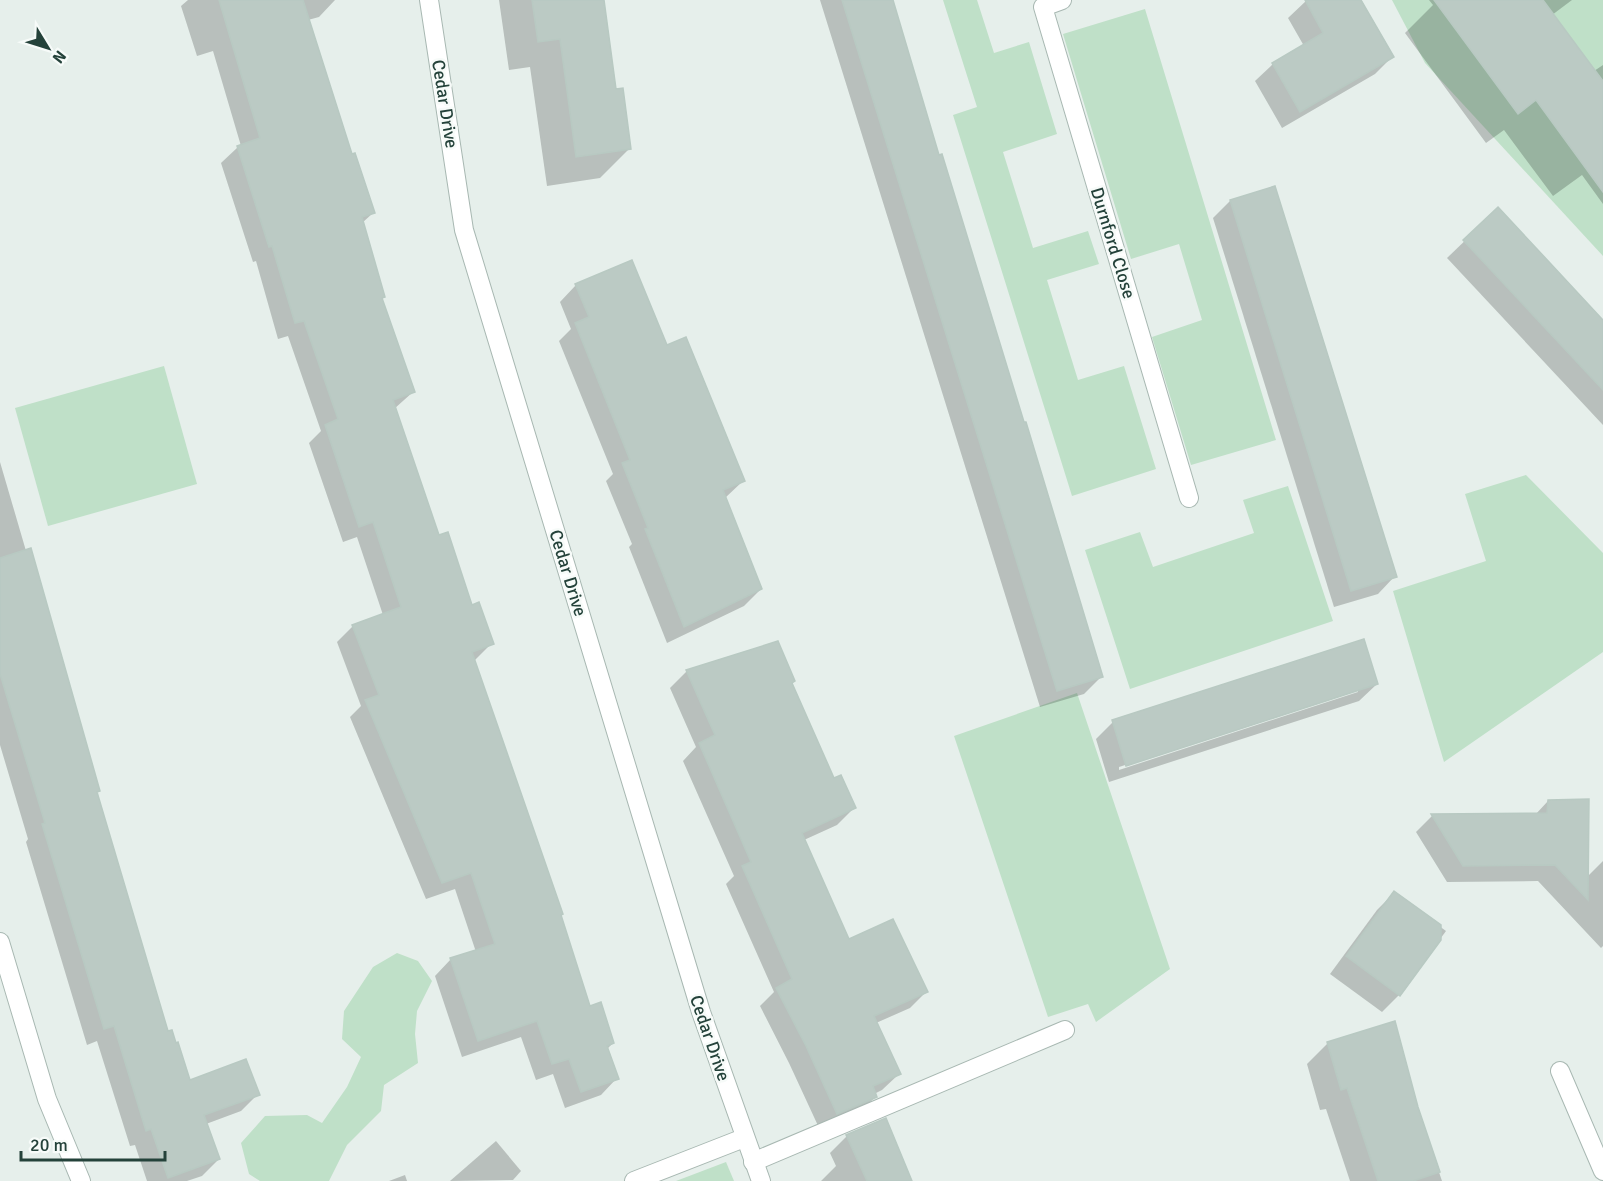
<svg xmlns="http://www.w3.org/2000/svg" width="1603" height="1181" viewBox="0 0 1603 1181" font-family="Signika,sans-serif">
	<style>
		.green { fill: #bfe0c8 }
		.shadow { fill: #0003; fill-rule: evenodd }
		.building { fill: #bbcac4; stroke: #b8c9c2; stroke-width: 1.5 }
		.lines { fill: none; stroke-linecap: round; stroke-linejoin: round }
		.minor-casing { stroke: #a8b8b2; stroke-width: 20 }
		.minor { stroke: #fff; stroke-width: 18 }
		.labels { text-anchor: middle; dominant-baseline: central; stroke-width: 5; stroke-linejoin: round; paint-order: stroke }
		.street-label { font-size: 18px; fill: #24423a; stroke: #f7fbf9 }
	</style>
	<rect width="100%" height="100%" fill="#e6efeb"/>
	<g class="green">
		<path d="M943 0H977L994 53 1029 42 1057 134 1003 152 1033 248 1088 231 1099 264 1047 280 1078 380 1124 366 1156 469 1072 496 953 115 977 107Z"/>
		<path d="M1392 0H1603V256L1425 63Z"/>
		<path d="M1145 9 1276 440 1191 465 1152 337 1202 320 1179 244 1131 259 1063 34Z"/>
		<path d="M164 366 197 484 48 526 15 408Z"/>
		<path d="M1526 475 1603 553V652L1444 762 1393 591 1486 561 1465 494Z"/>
		<path d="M1288 486 1333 621 1130 689 1085 550 1140 532 1153 567 1254 533 1243 500Z"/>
		<path d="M1077 693 1170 969 1096 1022 1088 1004 1048 1017 954 736Z"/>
		<path d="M397 953 418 961 432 981 417 1011 415 1034 418 1063 384 1085 381 1111 347 1145 329 1181H260L249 1174 241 1143 265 1116 307 1115 322 1123 347 1087 361 1057 342 1039 344 1011 373 967Z"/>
		<path d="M726 1162 734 1181H676Z"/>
	</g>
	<g class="shadow">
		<path d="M188 0H335L319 17 308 20 351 156 373 213 362 223 383 297 381 299 413 392 394 409 439 536 471 607 492 643 474 661 589 1008 613 1043 607 1049 617 1078 601 1095 565 1108 553 1074 536 1080 521 1037 462 1057 435 976 451 959 476 952 455 889 426 899 350 717 361 706 337 642 353 626 383 615 357 537 343 542 309 443 321 431 288 336 278 339 256 261 253 262 221 163 238 147 241 146 213 51 197 56 181 6Z"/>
		<path d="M499 0H603L615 91 629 149 600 178 547 186 530 67 509 70Z"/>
		<path d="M820 0H891L938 156 1101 677 1084 694 1040 707Z"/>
		<path d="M1307 0H1359L1392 57 1375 74 1282 128 1255 81 1273 64 1304 46 1288 18Z"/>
		<path d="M1429 0H1572L1552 15 1594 71 1603 65V204L1582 175 1553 196 1504 130 1486 143 1405 33 1433 5Z"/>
		<path d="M1274 188 1395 576 1378 594 1334 607 1213 218 1230 201Z"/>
		<path d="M1498 209 1603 322V425L1447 258Z"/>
		<path d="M576 285 666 346 743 481 725 498 761 589 744 606 667 643 629 547 632 544 606 481 613 474 559 341 571 329 560 302Z"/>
		<path d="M0 462 167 1033 189 1082 258 1094 241 1111 206 1124 219 1159 202 1176 187 1181H147L135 1145 130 1146 97 1041 87 1045 26 842 28 839 0 745Z"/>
		<path d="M687 671 791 684 833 780 854 808 837 825 804 840 848 941 927 991 910 1008 876 1023 899 1074 882 1090 874 1094 875 1097 859 1114 820 1130 789 1063 760 1006 774 992 726 884 734 876 683 761 696 747 670 688Z"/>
		<path d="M1377 684 1359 701 1109 782 1096 739 1113 722ZM1358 689V692L1119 770V767Z"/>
		<path d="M1548 801 1587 877 1603 861V946L1601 948 1538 881 1447 882 1416 832 1432 816 1535 815Z"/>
		<path d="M1394 893 1446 931 1399 995 1382 1012 1330 974 1377 910Z"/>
		<path d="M1328 1043 1417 1107 1442 1181H1350L1326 1109 1320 1110 1307 1064Z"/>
		<path d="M847 1136 910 1181H821L836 1166 830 1153Z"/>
		<path d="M496 1141 521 1171 513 1180 450 1181Z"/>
		<path d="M405 1175 407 1181H389Z"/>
	</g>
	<g class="building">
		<path d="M219 0H303L352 154 355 153 375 213 362 217 385 297 382 298 415 392 393 400 439 535 448 532 472 605 479 602 494 644 472 652 563 914 561 915 590 1006 601 1002 614 1043 607 1046 619 1079 581 1092 569 1059 552 1064 537 1021 478 1041 450 958 495 944 471 873 442 883 365 700 379 695 352 625 401 607 373 522 359 527 325 425 338 419 304 321 295 323 272 246 269 247 237 146 260 138Z"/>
		<path d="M532 0H604L616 89 623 88 631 149 576 157 560 39 538 42Z"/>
		<path d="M842 0H893L939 155 942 154 1024 422H1026L1103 677 1057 691Z"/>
		<path d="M1305 0H1361L1394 57 1300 112 1272 63 1323 33Z"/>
		<path d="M1434 0H1543L1603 81V192L1536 100 1518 114Z"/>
		<path d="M1275 186 1397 577 1351 591 1230 200Z"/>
		<path d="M1498 207 1603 320V390L1463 240Z"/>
		<path d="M632 260 667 345 686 337 745 481 723 490 762 589 684 627 645 529 648 528 622 463 630 460 575 323 589 317 575 284Z"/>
		<path d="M31 548 100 791 97 792 168 1031 172 1030 176 1043 178 1042 190 1080 246 1059 260 1095 204 1115 220 1159 168 1178 151 1129 146 1131 114 1026 104 1029 42 824 45 823 0 674V558Z"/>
		<path d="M1364 639 1378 684 1126 766 1112 720Z"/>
		<path d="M778 641 795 681 792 683 834 778 841 775 856 808 802 833 849 939 893 919 928 992 874 1016 901 1074 873 1086 877 1097 837 1114 806 1046 776 988 792 979 742 866 751 862 699 743 715 735 686 670Z"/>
		<path d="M1589 799 1588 900 1555 865 1463 866 1431 814 1547 813 1548 800Z"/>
		<path d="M1394 891 1441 925V940L1400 996 1346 956Z"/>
		<path d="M1395 1021 1418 1107 1440 1172 1413 1181H1378L1347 1088 1341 1090 1327 1042Z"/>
		<path d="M886 1118 912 1181H867L846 1135Z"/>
	</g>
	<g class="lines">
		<g class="minor-casing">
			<g id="minor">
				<path d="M429 0 464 230 701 1012 761 1181"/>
				<path d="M1062 0 1043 7 1189 498"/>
				<path d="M0 942 47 1099 81 1181"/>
				<path d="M1560 1071 1603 1171"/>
				<path d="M753 1162 1065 1030"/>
				<path d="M634 1181 744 1138"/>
			</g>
		</g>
		<use href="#minor" class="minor"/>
	</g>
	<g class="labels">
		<g class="street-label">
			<text transform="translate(445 104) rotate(81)">Cedar Drive</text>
			<text transform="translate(1113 243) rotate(73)">Durnford Close</text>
			<text transform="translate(568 573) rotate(73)">Cedar Drive</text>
			<text transform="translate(710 1038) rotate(71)">Cedar Drive</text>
		</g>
	</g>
	<g transform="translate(48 48) rotate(128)" stroke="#f7fbf9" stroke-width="4.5" paint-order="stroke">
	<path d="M0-4.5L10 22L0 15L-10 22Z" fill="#24423a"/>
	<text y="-9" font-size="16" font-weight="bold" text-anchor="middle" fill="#24423a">N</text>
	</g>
	<path d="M21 1151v9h144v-9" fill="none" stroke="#24423a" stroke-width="3"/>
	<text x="30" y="1151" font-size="18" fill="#24423a" stroke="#f7fbf9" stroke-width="4.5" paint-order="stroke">20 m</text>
</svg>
